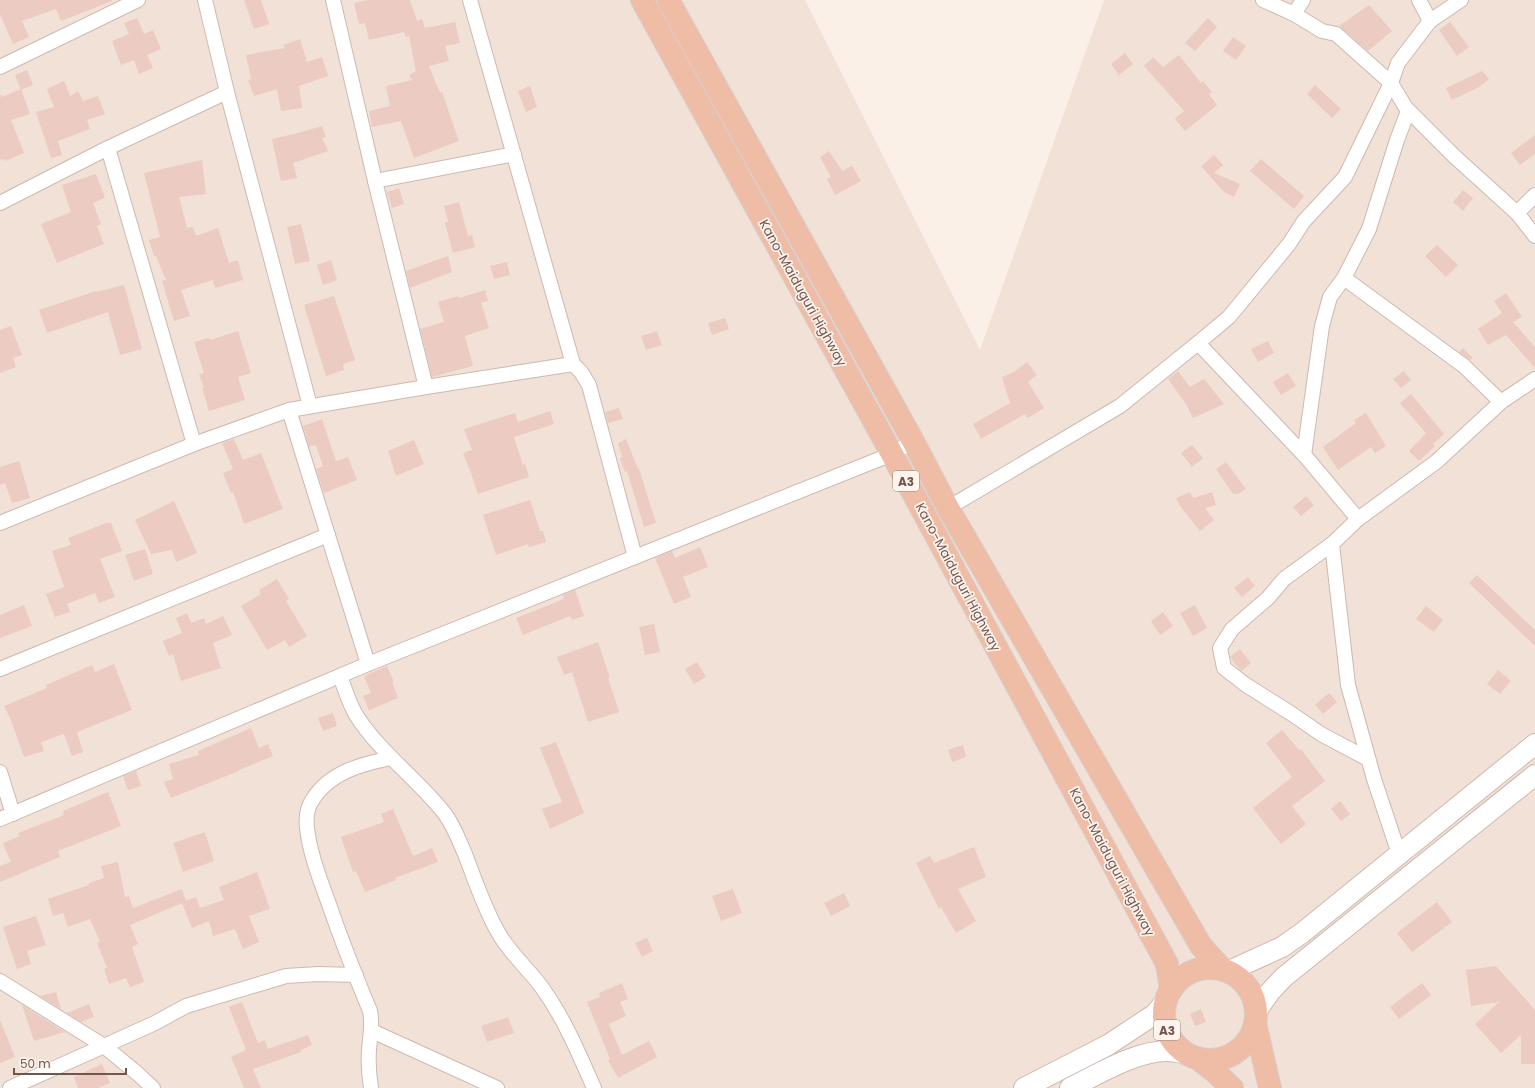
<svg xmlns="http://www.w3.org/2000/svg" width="1535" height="1088" viewBox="0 0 1535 1088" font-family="Poppins,sans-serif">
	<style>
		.residential { fill: #f1e1d6 }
		.building { fill: #ecccc2 }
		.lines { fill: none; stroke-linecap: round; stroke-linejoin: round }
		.minor-casing { stroke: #cdb9b1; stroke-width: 16 }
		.secondary-casing { stroke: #cfb8af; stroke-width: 22 }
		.trunk-casing { stroke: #d7cfcd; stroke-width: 24 }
		.minor { stroke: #fff; stroke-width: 14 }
		.secondary { stroke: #fff; stroke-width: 20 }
		.trunk { stroke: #efbca6; stroke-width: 22 }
		.labels { text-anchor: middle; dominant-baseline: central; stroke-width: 3.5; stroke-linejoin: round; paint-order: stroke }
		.shield { fill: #fdf4ed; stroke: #9b857e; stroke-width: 1 }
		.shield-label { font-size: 12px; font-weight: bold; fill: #71554e }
		.street-label { font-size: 13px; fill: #71554e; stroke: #fdf4ed }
	</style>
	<rect width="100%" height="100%" fill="#faf0e7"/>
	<path class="residential" d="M0 0H805L980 350 1104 0H1535V1088H0Z"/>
	<g class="building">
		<path d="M0 0H112V1L61 21 56 9 22 21 29 37 13 44 0 14Z"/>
		<path d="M244 0H261L269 24 254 29Z"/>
		<path d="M368 0H410L417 21 422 19 425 28 455 22 460 43 445 46 449 61 429 66 440 93 442 92 459 141 414 158 401 121 372 127 369 111 390 106 386 86 412 80 409 75 416 71 409 36 406 37 404 32 369 40 365 23 359 24 354 3Z"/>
		<path d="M1369 5 1392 31 1368 51 1339 26Z"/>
		<path d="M137 18 144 34 153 30 161 49 147 55 153 68 139 74 134 60 121 65 112 41 129 34 124 23Z"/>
		<path d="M1208 18 1217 27 1195 51 1185 43Z"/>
		<path d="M1450 22 1469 47 1457 56 1439 30Z"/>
		<path d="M1233 37 1246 46 1236 60 1223 51Z"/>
		<path d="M300 39 307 62 322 57 328 76 299 86 302 108 281 111 277 89 254 96 248 80 251 79 246 55 285 48 283 45Z"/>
		<path d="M1125 53 1133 64 1119 75 1111 64Z"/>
		<path d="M1179 55 1201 83 1203 81 1212 92 1209 94 1217 105 1185 131 1175 119 1184 111 1144 66 1153 57 1163 67Z"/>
		<path d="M27 70 33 85 21 90 15 75Z"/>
		<path d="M1482 71 1489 79 1479 87 1452 100 1446 88Z"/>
		<path d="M64 81 70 96 78 91 83 101 98 96 105 114 87 120 90 129 58 141 62 155 51 158 36 112 54 107 47 89Z"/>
		<path d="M1315 85 1341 109 1332 118 1307 94Z"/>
		<path d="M530 86 537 107 526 112 518 91Z"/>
		<path d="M21 89 30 114 11 120 24 153 5 161 4 159 0 160V94L2 97Z"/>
		<path d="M322 126 326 137 322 138 328 151 293 163 297 178 281 181 272 139 298 133Z"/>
		<path d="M1535 135V154L1520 165 1511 153Z"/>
		<path d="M829 151 842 171 852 166 861 181 835 195 827 179 831 177 820 157Z"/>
		<path d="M1214 155 1223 165 1214 173 1240 184 1234 197 1224 192 1201 166Z"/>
		<path d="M1261 159 1304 196 1294 209 1250 171Z"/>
		<path d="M202 160 206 194 179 197 187 228 193 227 196 236 218 228 229 263 238 260 243 280 215 288 213 280 181 290 190 316 174 321 162 281 166 280 156 256H154L149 240 160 237 144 173Z"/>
		<path d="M96 174 105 198 93 203 101 224 97 226 104 244 57 263 41 224 71 212 62 185Z"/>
		<path d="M399 188 404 204 392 208 387 192Z"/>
		<path d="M1463 190 1473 198 1463 211 1453 202Z"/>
		<path d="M459 202 468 236 472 235 475 247 453 253 445 223 448 222 444 206Z"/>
		<path d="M301 224 310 261 295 264 287 227Z"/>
		<path d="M1437 245 1458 265 1446 277 1425 256Z"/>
		<path d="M448 256 452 272 410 288 406 271Z"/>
		<path d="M331 260 337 280 323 285 317 265Z"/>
		<path d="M507 262 510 275 494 279 490 266Z"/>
		<path d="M124 285 142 349 120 355 108 312 47 333 39 310 96 291V292Z"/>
		<path d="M485 290 488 301 481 303 489 328 465 336 473 366 432 377 420 329 444 322 438 302 458 296 459 298Z"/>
		<path d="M1506 293 1522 317 1513 322 1535 347V368L1506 335 1488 345 1478 329 1502 313 1494 301Z"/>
		<path d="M334 296 355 360 343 364 344 370 326 376 304 305Z"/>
		<path d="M725 318 729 329 712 335 708 323Z"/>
		<path d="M11 326 22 355 13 358 16 367 0 373V330Z"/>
		<path d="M238 331 251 373 238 377 245 400 209 411 202 388H204L199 374 204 373 194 342 209 338 210 340Z"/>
		<path d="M657 331 662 345 646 350 641 336Z"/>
		<path d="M1268 341 1274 353 1258 362 1251 349Z"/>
		<path d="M1463 348 1473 358 1470 360 1459 352Z"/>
		<path d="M1027 362 1037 375 1028 382 1044 408 1028 418 1025 414 981 439 973 424 1010 403 1002 377 1014 372Z"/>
		<path d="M1178 371 1190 387 1204 379 1224 404 1193 418 1186 404 1168 379Z"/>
		<path d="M1404 371 1411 380 1401 388 1393 379Z"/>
		<path d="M1288 373 1296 386 1281 395 1273 382Z"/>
		<path d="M1411 394 1444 434 1433 444 1435 446 1419 461 1409 451 1426 433 1400 403Z"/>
		<path d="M619 408 623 419 608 423 605 412Z"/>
		<path d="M550 411 554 424 514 437 523 465 525 464 529 477 478 494 471 473 463 453 472 450 464 429 515 413 518 422Z"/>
		<path d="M1366 413 1386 446 1375 453 1371 447 1338 470 1323 447 1356 423 1354 420Z"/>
		<path d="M322 419 336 461 348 457 357 480 324 493 316 469 323 466 316 445 309 447 303 426Z"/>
		<path d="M234 439 243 460 261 453 283 509 244 524 233 492 231 493 223 473 233 469 222 443Z"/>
		<path d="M626 439 638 469H639L656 523 644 527 627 471 625 472 620 459 622 457 618 443Z"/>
		<path d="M414 440 424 464 396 476 388 451Z"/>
		<path d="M1192 445 1203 458 1192 467 1181 453Z"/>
		<path d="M19 461 30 498 12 503 5 483 0 485V467Z"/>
		<path d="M1226 462 1246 489 1238 494H1233L1216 469Z"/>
		<path d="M1190 492 1193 498 1212 492 1216 505 1205 508 1214 520 1200 531 1180 506 1176 498Z"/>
		<path d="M1306 496 1314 505 1301 516 1293 507Z"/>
		<path d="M530 500 540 531H543L546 542 529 547 528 544 496 555 483 515Z"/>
		<path d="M174 501 197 553 176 562 172 550 151 554 135 520Z"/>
		<path d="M106 523H111L122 551 100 559 115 597 99 603 95 593 67 604 70 612 55 617 46 594 64 587 52 551 71 545 68 538Z"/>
		<path d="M700 547 708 567 683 577 691 597 674 604 655 558 672 551 675 558Z"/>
		<path d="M145 549 153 574 134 581 125 555Z"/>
		<path d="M1477 575 1535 630V646L1469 583Z"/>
		<path d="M1248 577 1255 586 1242 597 1234 588Z"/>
		<path d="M277 579 289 599 286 601 307 636 289 647 285 640 267 650 241 606 261 594 259 590Z"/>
		<path d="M575 590 584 616 572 620 570 616 523 635 516 618 564 599 563 595Z"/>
		<path d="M24 605 32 626 0 638V615Z"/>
		<path d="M1195 605 1207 628 1193 636 1180 613Z"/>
		<path d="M1426 606 1443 620 1434 632 1416 619Z"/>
		<path d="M1163 612 1173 626 1160 635 1151 621Z"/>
		<path d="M187 613 191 623 204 618 206 624 223 616 232 635 213 643 221 668 181 681 173 654 169 656 163 641 182 633 176 618Z"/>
		<path d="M654 624 660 652 645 655 639 627Z"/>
		<path d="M598 642 610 678H608L619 712 588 722 572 672 564 675 557 657Z"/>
		<path d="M1240 649 1251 663 1241 671 1230 657Z"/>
		<path d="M697 662 706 677 694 684 685 669Z"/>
		<path d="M114 664 132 710 77 732 83 752 72 756 64 734 41 742 44 751 24 757 11 720 4 706 47 688 46 685 92 665 95 672Z"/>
		<path d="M387 666 394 682H392L398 698 369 710 363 696 371 693 364 676Z"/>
		<path d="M1498 670 1511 681 1500 694 1487 684Z"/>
		<path d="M1329 693 1337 702 1323 714 1315 705Z"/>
		<path d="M333 713 337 726 323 731 318 718Z"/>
		<path d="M251 728 259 748 268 744 273 756 239 770V771L171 798 164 782 173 779 169 764 199 755 198 751Z"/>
		<path d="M1282 730 1300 751 1301 749 1325 781 1292 806 1306 824 1281 844 1253 808 1292 777 1266 743Z"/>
		<path d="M556 742 584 813 550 829 542 809 562 802 540 748Z"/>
		<path d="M963 745 966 757 952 762 948 750Z"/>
		<path d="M136 771 141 786 128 790 123 776Z"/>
		<path d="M108 792 121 826 58 851 60 857 0 882V866L11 862 3 843 20 836 18 833 64 815 63 811Z"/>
		<path d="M1340 801 1350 814 1341 821 1331 809Z"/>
		<path d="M393 809 413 856 432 848 438 862 395 878 396 880 365 892 356 871 353 872 341 837 384 822 381 814Z"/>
		<path d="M205 832 214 861 183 872 173 843Z"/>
		<path d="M974 847 986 877 958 889 976 921 956 933 941 907 939 909 916 863 930 856 934 863Z"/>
		<path d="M118 862 125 897 129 896 133 908 182 889 186 901 196 897 200 908 224 900 219 887 257 872 270 909 249 916 259 942 243 949 235 929 213 936 209 921 192 928 182 903 130 925 138 944 132 947 144 982 130 987 126 978 109 984 104 969 107 968 97 943 100 942 90 919 68 927 63 913 53 916 48 899 89 885V883L104 878 101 866Z"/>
		<path d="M733 889 742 913 721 921 712 896Z"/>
		<path d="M844 893 850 906 831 916 824 903Z"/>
		<path d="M1437 902 1452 922 1412 952 1397 933Z"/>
		<path d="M36 916 46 945 27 951 31 964 17 969 3 927Z"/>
		<path d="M647 938 653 951 642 957 635 943Z"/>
		<path d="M1496 966 1535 1010V1064H1521V1035L1501 1053 1475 1024 1499 1002 1471 1006 1466 970Z"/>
		<path d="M622 983 628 999 620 1002 626 1016 609 1024 622 1055 649 1041 657 1057 618 1078 608 1060 610 1059 587 1002 600 997 599 993Z"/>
		<path d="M1422 983 1431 995 1399 1019 1390 1007Z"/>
		<path d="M56 992 61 1009 40 996Z"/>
		<path d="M242 1002 258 1043 265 1040 268 1049 308 1035 312 1045 301 1050V1052L253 1069 261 1088H244L231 1057 246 1050 229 1007Z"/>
		<path d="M89 1004 94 1017 81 1022 67 1013Z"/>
		<path d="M22 1005 65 1032 34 1041Z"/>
		<path d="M1201 1009 1206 1022 1195 1026 1190 1014Z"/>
		<path d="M508 1017 514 1033 487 1042 481 1026Z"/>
		<path d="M0 1020 15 1057 0 1063Z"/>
		<path d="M102 1064 110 1083 98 1088H78L74 1077Z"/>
	</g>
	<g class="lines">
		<g class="minor-casing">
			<g id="minor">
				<path d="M205 0 227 92 310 406"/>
				<path d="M333 0 375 181 426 387"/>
				<path d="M470 0 573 364"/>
				<path d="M1263 0 1294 14 1322 31 1336 34 1391 83 1406 108 1454 156 1517 213 1535 236"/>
				<path d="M1419 0 1430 21"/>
				<path d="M1294 14 1303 0"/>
				<path d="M0 67 138 0"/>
				<path d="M108 148 194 444"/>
				<path d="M375 181 514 154"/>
				<path d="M0 203 108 148 227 92"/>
				<path d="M1517 213 1535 195"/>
				<path d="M1344 278 1464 366 1501 402"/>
				<path d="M1198 343 1306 457 1358 519"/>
				<path d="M289 410 368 664"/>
				<path d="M1304 455 1322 326 1330 297 1344 278 1369 229 1397 140 1408 111"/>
				<path d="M948 508 1120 406 1198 343 1229 317 1289 244 1304 221 1345 177 1391 83 1398 63 1430 21 1461 0"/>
				<path d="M0 523 194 444 289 410 426 387 573 364 581 372 589 385 635 557"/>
				<path d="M1332 544 1348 685 1374 779 1399 854"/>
				<path d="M0 669 328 535"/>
				<path d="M340 676C345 689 349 703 356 715 380 753 418 779 445 814 454 826 459 841 465 854 475 880 484 908 498 932 509 953 529 969 543 989 565 1020 579 1054 594 1088"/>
				<path d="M1368 759 1321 734 1292 714 1246 685 1224 668 1220 648 1232 629 1268 598 1284 579 1332 544 1358 519 1436 462 1501 402 1535 379"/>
				<path d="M0 772 13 814"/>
				<path d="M0 819 368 664 892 454 913 441"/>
				<path d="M0 981 104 1046 138 1074 153 1088"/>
				<path d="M372 1031 497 1088"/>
				<path d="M10 1088 104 1046 155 1023 186 1006 286 976 318 974 356 975"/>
				<path d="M371 1088C369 1075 368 1063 369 1050 370 1036 373 1025 370 1011 356 977 342 942 330 907 321 882 310 855 307 828 306 819 307 807 313 799 330 772 362 764 391 758"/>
			</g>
		</g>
		<g class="secondary-casing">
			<g id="secondary">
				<path d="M1227 972 1282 947 1302 933 1535 744"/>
				<path d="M1256 1012 1269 993 1284 977 1535 775"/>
				<path d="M1024 1088 1108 1045 1155 1014 1166 1001"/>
				<path d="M1070 1088C1098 1074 1136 1051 1167 1051 1173 1051 1180 1053 1186 1053"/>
			</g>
		</g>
		<g class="trunk-casing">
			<g id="trunk">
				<path d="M642 0 892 454 1167 964 1171 990"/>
				<path d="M668 0 913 441 948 508 1201 946 1223 970"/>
				<circle cx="1210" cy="1014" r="46"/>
				<path d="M1255 1023 1270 1088"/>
				<path d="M1197 1058 1214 1071 1232 1088"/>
			</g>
		</g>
		<use href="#minor" class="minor"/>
		<use href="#secondary" class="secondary"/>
		<use href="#trunk" class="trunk"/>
	</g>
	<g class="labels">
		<g class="shield">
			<rect x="893" y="471" width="26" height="20" rx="3"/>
			<rect x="1154" y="1020" width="26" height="20" rx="3"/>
		</g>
		<g class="shield-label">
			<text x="906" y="481">A3</text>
			<text x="1167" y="1030">A3</text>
		</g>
		<g class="street-label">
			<text transform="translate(803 293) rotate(61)">Kano-Maiduguri Highway</text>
			<text transform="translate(958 577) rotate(62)">Kano-Maiduguri Highway</text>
			<text transform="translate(1112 862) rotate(62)">Kano-Maiduguri Highway</text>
		</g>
	</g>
	<path d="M14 1068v6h112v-6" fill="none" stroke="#71554e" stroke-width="2"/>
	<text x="20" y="1068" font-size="12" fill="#71554e" stroke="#fdf4ed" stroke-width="3" paint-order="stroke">50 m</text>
</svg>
